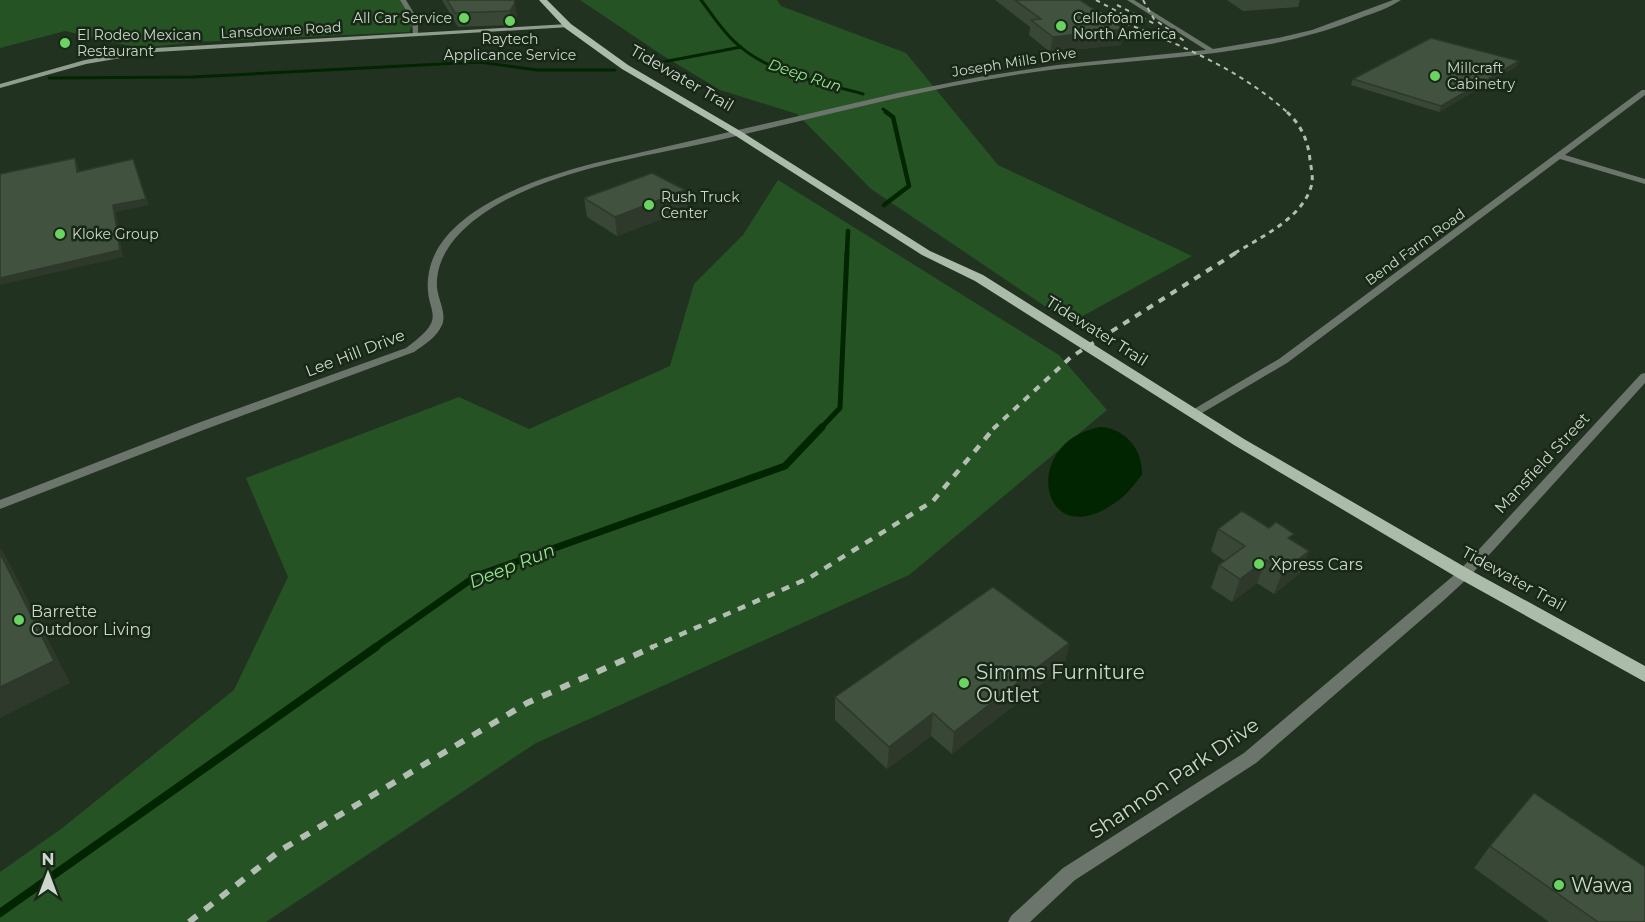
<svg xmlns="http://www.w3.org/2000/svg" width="1645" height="922" viewBox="0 0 1645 922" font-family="Montserrat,sans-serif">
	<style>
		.green { fill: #265323 }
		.water { fill: #022501 }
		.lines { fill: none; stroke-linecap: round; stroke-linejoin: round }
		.stream-far4 { stroke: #022501; stroke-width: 3 }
		.stream-far3 { stroke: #022501; stroke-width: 4.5 }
		.stream-far2 { stroke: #022501; stroke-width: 5 }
		.stream-far1 { stroke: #022501; stroke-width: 7 }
		.stream { stroke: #022501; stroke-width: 8 }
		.minor { fill: #6c756b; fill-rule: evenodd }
		.secondary { fill: #909d8f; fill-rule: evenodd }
		.primary { fill: #acbcaa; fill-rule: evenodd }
		.rail-far4 { stroke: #b3beb2; stroke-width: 2; stroke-dasharray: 4.5 4.5; stroke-linecap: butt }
		.rail-far3 { stroke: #b3beb2; stroke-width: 3; stroke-dasharray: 5 5; stroke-linecap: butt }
		.rail-far2 { stroke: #b3beb2; stroke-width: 4; stroke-dasharray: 7 7; stroke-linecap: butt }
		.rail-far1 { stroke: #b3beb2; stroke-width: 4.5; stroke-dasharray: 8 8; stroke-linecap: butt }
		.rail { stroke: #b3beb2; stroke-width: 6; stroke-dasharray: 10 10; stroke-linecap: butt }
		.wall { fill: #384736 }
		.shaded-wall { fill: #2e392c }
		.building { fill: #41523f; stroke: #2e392c; stroke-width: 1.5 }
		.poi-dot { fill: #6bd362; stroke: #182817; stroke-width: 2 }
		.labels { text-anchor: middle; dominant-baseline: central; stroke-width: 5; stroke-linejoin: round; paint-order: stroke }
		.far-poi-label { font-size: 14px; fill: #cdd7cc; stroke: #182817; text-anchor: start }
		.far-street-label { font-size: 14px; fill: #cdd7cc; stroke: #182817 }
		.far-water-label { font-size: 15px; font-style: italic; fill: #92e989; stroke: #182817 }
		.street-label { font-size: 16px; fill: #cdd7cc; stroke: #182817 }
		.poi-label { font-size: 16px; fill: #cdd7cc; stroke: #182817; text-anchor: start }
		.water-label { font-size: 18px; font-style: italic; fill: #92e989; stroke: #182817 }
		.near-poi-label { font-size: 20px; fill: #cdd7cc; stroke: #182817; text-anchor: start }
		.near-street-label { font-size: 20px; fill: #cdd7cc; stroke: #182817 }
	</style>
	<rect width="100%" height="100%" fill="#223220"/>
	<g class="green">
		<path d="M0 0H403L415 20 409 32 196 42 139 48 65 31 0 48Z"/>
		<path d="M580 0H777L781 6 906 53 998 165 1192 256 1070 323 871 189 797 114 720 90 662 55Z"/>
		<path d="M778 180 1059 355 1107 410 909 575 536 743 266 922H0V872L61 829 234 690 288 577 246 478 459 397 529 429 670 366 694 284 743 235Z"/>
	</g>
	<path class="water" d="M1101 427C1126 429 1143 450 1142 475 1136 482 1131 489 1124 496 1041 565 1016 441 1101 427Z"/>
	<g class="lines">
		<g class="stream-far4">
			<path d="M701 0C712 14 722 31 736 43 769 74 821 82 863 94"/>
			<path d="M663 62 741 47"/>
			<path d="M49 78 193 77 479 62 537 70H615"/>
			<path d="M883 109 888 113"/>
		</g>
		<g class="stream-far3">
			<path d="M884 205 909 186 893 117 886 112"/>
			<path d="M847 253 848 231"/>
		</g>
		<path class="stream-far2" d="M820 429 840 408 847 252"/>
		<path class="stream-far1" d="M374 648 476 576 785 466 822 427"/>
		<path class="stream" d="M0 913 376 647"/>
		<g class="minor">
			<path d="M400 0H406L418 20V36L413 35 412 20Z"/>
			<path d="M1127 0H1134L1213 49 1278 38 1312 30 1393 0H1401C1389 8 1374 13 1360 18 1264 57 1158 57 1057 69 945 83 837 113 728 138 652 156 571 165 502 202 471 219 435 248 437 287 438 300 447 313 442 325 437 337 424 345 414 352L206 429 0 509V500L198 423 406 348C454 313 421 315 429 272 441 208 541 177 595 163L898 93 979 77 1057 65 1206 50Z"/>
			<path d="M1642 90H1645V95L1565 155 1645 179V184L1560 159 1287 363 1197 416H1189L1187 414 1189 412 1279 359Z"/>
			<path d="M1645 373V383L1469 577 1443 601 1256 763 1075 880 1030 922H1008L1011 916 1063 868 1244 753 1433 593 1459 571 1641 374Z"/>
		</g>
		<path class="secondary" d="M568 24 570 25V27L156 52 86 64 0 88V84L85 60 156 48Z"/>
		<path class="primary" d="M539 0H547L571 24 628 65 742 132 930 251 983 275 1244 439 1470 570 1645 666V682L1458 578 1234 445 975 281 922 255 736 136 622 69 565 28Z"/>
		<g class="rail-far4">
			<path d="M1067 0C1142 31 1227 57 1288 113"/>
			<path d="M1096 0 1122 14"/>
			<path d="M1143 0 1154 19 1187 43"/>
			<path d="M1117 5 1155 24"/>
		</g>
		<path class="rail-far3" d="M1235 253C1261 237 1305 217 1312 183 1313 176 1311 167 1310 160 1308 140 1301 125 1287 112"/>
		<path class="rail-far2" d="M993 429 1071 357 1237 252"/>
		<path class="rail-far1" d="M650 648 809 578 933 501 995 427"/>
		<path class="rail" d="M189 922 281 850 527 703 653 647"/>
	</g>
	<g class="wall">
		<path d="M442 0H514L517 17 512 25 458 27Z"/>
		<path d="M995 0H1080L1121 45 1050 52 1029 35 1030 27Z"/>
		<path d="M1227 0H1300L1298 7 1243 11Z"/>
		<path d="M1517 66 1439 112 1351 85 1353 79Z"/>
		<path d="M685 190 687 209 617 236 587 217 584 198Z"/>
		<path d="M1269 528 1292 540 1309 551 1300 573 1274 594 1257 583 1232 602 1211 588 1219 565 1225 561 1211 551 1218 529Z"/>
		<path d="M1069 643 1064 666 952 754 931 736 887 769 835 720V697Z"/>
		<path d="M1490 846 1645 922H1549L1474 868Z"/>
	</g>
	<g class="shaded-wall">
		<path d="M515 3 517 17 512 25 510 11Z"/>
		<path d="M1124 29 1121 45 1050 52 1053 37Z"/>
		<path d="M1519 61 1517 66 1439 112 1441 106Z"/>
		<path d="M75 158 78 165 80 178 77 172Z"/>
		<path d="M133 159 149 205 116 212 123 257 0 285V278L113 205Z"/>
		<path d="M685 190 687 209 617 236 615 217Z"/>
		<path d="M0 548 5 555 70 683 0 718Z"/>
		<path d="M1309 551 1300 573 1274 594 1283 571Z"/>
		<path d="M1266 560 1257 583 1232 602 1240 579Z"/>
		<path d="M1069 643 1064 666 952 754 954 732Z"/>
		<path d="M933 713 931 736 887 769 889 747Z"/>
	</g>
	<g class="building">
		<path d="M447 0H514L515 3 510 11 455 13Z"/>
		<path d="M1015 0H1080L1124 29 1053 37 1031 20 1041 19Z"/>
		<path d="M1431 38 1519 61 1441 106 1353 79Z"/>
		<path d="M75 158 77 172 133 159 146 199 113 205 120 250 0 278V174Z"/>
		<path d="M652 173 685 190 615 217 584 198Z"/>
		<path d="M1242 511 1269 528 1276 522 1294 534 1288 538 1309 551 1283 571 1266 560 1240 579 1219 565 1245 546 1218 529Z"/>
		<path d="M0 553 54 661 0 687Z"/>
		<path d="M993 587 1069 643 954 732 933 713 889 747 835 697Z"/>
		<path d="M1534 793 1645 867V922H1598L1490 846Z"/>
	</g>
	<g class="poi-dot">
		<circle cx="464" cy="18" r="6"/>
		<circle cx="510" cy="21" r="6"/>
		<circle cx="1061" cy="26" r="6"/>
		<circle cx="65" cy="43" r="6"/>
		<circle cx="1435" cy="76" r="6"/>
		<circle cx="649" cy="205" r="6"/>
		<circle cx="60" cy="234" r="6"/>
		<circle cx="1259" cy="564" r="6"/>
		<circle cx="19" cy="620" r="6"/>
		<circle cx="964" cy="683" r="6"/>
		<circle cx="1559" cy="885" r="6"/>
	</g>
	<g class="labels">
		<g class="far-poi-label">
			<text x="452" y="18" text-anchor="end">All Car Service</text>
			<text x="1073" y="18">Cellofoam<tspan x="1073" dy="16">North America</tspan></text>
			<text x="77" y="35">El Rodeo Mexican<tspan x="77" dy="16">Restaurant</tspan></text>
			<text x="510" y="39" text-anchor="middle">Raytech<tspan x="510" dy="16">Applicance Service</tspan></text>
			<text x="1447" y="68">Millcraft<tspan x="1447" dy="16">Cabinetry</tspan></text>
			<text x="661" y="197">Rush Truck<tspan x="661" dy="16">Center</tspan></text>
			<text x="72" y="234">Kloke Group</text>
		</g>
		<g class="far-street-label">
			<text transform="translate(281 30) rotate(-3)">Lansdowne Road</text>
			<text transform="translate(1014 62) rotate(-9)">Joseph Mills Drive</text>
			<text transform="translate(1415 247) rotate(-36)">Bend Farm Road</text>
		</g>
		<g class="far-water-label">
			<text transform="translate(805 75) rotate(18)">Deep Run</text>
		</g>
		<g class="street-label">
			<text transform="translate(682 78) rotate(30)">Tidewater Trail</text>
			<text transform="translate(1097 331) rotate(32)">Tidewater Trail</text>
			<text transform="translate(355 353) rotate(-21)">Lee Hill Drive</text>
			<text transform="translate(1542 463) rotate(-47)">Mansfield Street</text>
			<text transform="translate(1514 579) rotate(29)">Tidewater Trail</text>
		</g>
		<g class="poi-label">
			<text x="1271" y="564">Xpress Cars</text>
			<text x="31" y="611">Barrette<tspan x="31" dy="18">Outdoor Living</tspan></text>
		</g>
		<g class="water-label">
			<text transform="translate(512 566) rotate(-22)">Deep Run</text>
		</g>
		<g class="near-poi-label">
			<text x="976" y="672">Simms Furniture<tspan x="976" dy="23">Outlet</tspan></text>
			<text x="1571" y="885">Wawa</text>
		</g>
		<g class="near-street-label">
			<text transform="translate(1174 778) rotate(-34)">Shannon Park Drive</text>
		</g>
	</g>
	<g transform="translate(48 874)" stroke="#182817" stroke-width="4.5" paint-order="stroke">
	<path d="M0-4.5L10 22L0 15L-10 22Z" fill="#cdd7cc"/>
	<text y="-9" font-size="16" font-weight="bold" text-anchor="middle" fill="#cdd7cc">N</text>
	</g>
</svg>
